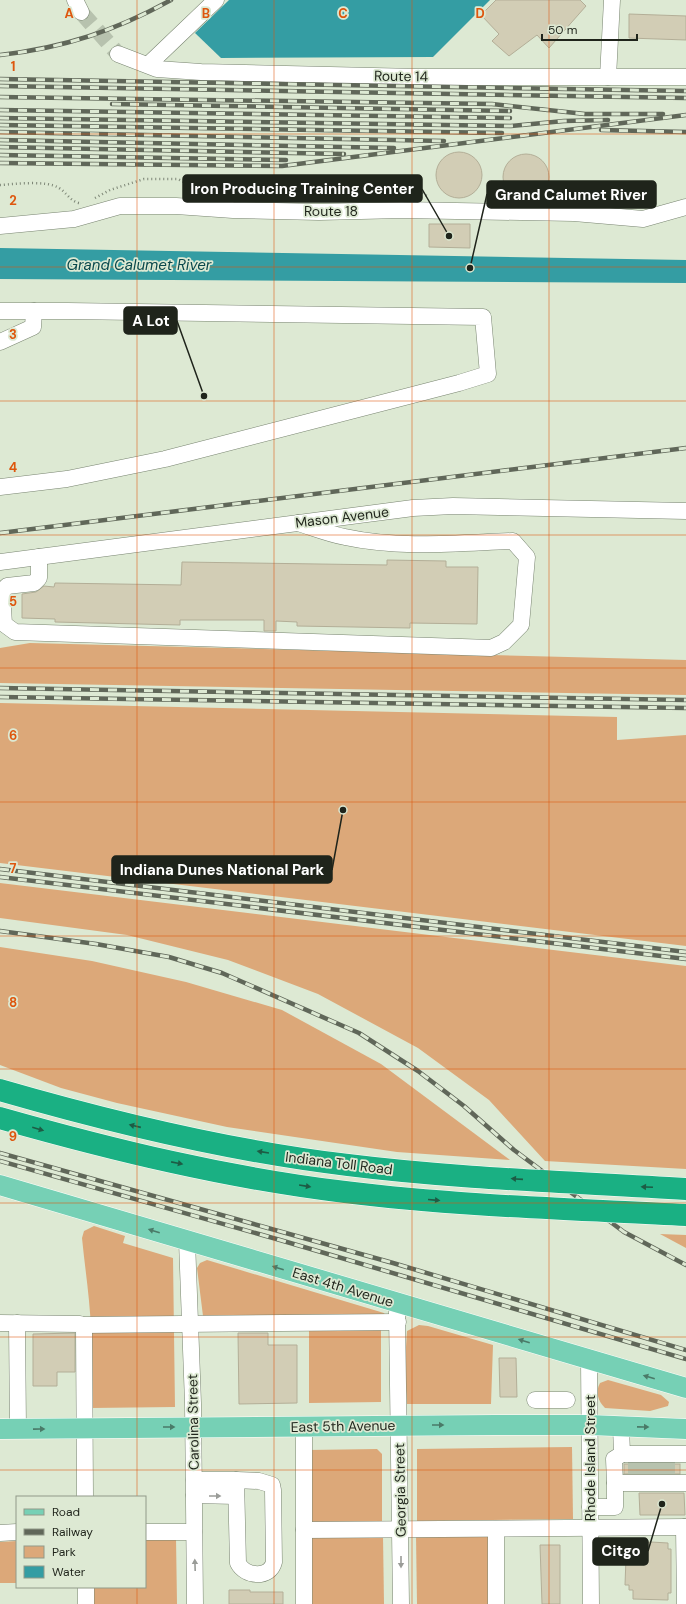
<svg xmlns="http://www.w3.org/2000/svg" width="686" height="1604" viewBox="0 0 686 1604" font-family="'DM Sans',sans-serif">
	<style>
		.green { fill: #dca879 }
		.water { fill: #349da3 }
		.building { fill: #d2cdb5; stroke: #b3ae97 }
		.lines { fill: none; stroke-linecap: round; stroke-linejoin: round }
		.minor-tunnel { stroke: #b7c2ae; stroke-width: 16; stroke-dasharray: 16 8; stroke-linecap: butt }
		.minor-casing { stroke: #788470; stroke-width: 17 }
		.major-casing { stroke: #fff; stroke-width: 21 }
		.path { stroke: #7d8676; stroke-width: 2.5; stroke-dasharray: 1 3; stroke-linecap: butt }
		.minor { stroke: #fff; stroke-width: 16 }
		.major { stroke: #76d0b5; stroke-width: 20 }
		.rail-casing { stroke: #606759; stroke-width: 4.5 }
		.rail { stroke: #dde9d3; stroke-width: 3; stroke-dasharray: 9; stroke-linecap: butt }
		.highway-bridge-casing { stroke: #fff; stroke-width: 23; stroke-linecap: butt }
		.highway-bridge { stroke: #1ab083; stroke-width: 22 }
		.oneway { fill: #1d5c45 }
		.oneway2 { fill: #4a7a68 }
		.oneway3 { fill: #9a9c98 }
		.grid { fill: none; stroke: #de560d; stroke-width: 1; stroke-opacity: 0.55 }
		.labels { text-anchor: middle; dominant-baseline: central; stroke-width: 3.5; stroke-linejoin: round; paint-order: stroke }
		.street-label { font-size: 14px; fill: #1f241b; stroke: #dde9d3 }
		.water-label { font-size: 15px; font-style: italic; fill: #09484c; stroke: #dde9d3 }
		.grid-label { font-size: 13px; text-anchor: middle; font-weight: bold; fill: #de560d; stroke: #dde9d3; stroke-width: 3.5; stroke-linejoin: round; paint-order: stroke }
		.leader { fill: none; stroke: #1f241b; stroke-width: 1.5 }
		.callout-dot { fill: #1f241b; stroke: #dde9d3; stroke-width: 1.5 }
		.callout { fill: #1f241b; stroke: #1f241b; stroke-width: 1.5 }
		.callout-label { font-size: 15px; text-anchor: middle; font-weight: bold; fill: #fff }
	</style>
	<rect width="100%" height="100%" fill="#dde9d3"/>
	<g class="green">
		<path d="M30 643 686 660V695L0 683V648Z"/>
		<path d="M0 703 617 717V740L686 735V946L0 863Z"/>
		<path d="M0 883 686 966V1169L545 1161 489 1100 418 1048 318 994 228 960 127 935 0 918Z"/>
		<path d="M0 947 92 961 186 982 282 1010 381 1064 510 1160 397 1152 227 1127 117 1103 61 1088 0 1065Z"/>
		<path d="M94 1226 125 1236 123 1243 173 1258 175 1407 91 1408C91 1382 92 1356 91 1330 90 1299 85 1269 82 1238L84 1231Z"/>
		<path d="M660 1234 686 1235V1248Z"/>
		<path d="M207 1260 384 1313 387 1318 381 1330V1402L309 1403V1317L203 1316 197 1268 200 1263Z"/>
		<path d="M419 1325 428 1326 493 1345 491 1404H407L403 1349 406 1347 407 1331Z"/>
		<path d="M608 1380 661 1395 669 1402 668 1406 650 1411 605 1408C598 1401 595 1392 600 1383Z"/>
		<path d="M572 1447 573 1519 417 1521V1449Z"/>
		<path d="M377 1449 382 1454V1524L310 1525 308 1450Z"/>
		<path d="M416 1535H491V1604H417Z"/>
		<path d="M314 1536H383L384 1604H309L310 1539Z"/>
		<path d="M145 1538H176L177 1604H89V1587H145Z"/>
		<path d="M17 1541V1583H0V1542Z"/>
	</g>
	<g class="water">
		<path d="M229 0H490L433 57 221 58 195 33Z"/>
		<path d="M0 248 686 260V283L0 279Z"/>
	</g>
	<g class="building">
		<path d="M496 0H580L586 6 549 48 537 35 509 56 492 41 499 34 481 15Z"/>
		<path d="M629 14 686 16V40L629 38Z"/>
		<circle cx="459" cy="175" r="23"/>
		<circle cx="526" cy="177" r="23"/>
		<path d="M429 224H470V248L429 247Z"/>
		<path d="M387 560 446 561V567H478L477 624 410 623V628L297 626V622L276 621V631H264V620H180V625L55 622V619L22 618V594L36 592 44 586 54 587 55 583 181 585 182 562 387 565Z"/>
		<path d="M75 1333V1372H57V1386H33V1334Z"/>
		<path d="M238 1333H268V1345H297V1403L239 1404Z"/>
		<path d="M499 1358H516L517 1397H500Z"/>
		<rect x="624" y="1464" width="56" height="10"/>
		<path d="M639 1493H684L685 1515H640Z"/>
		<path d="M651 1542 668 1543V1549H671V1593H668V1600L633 1599V1590H629V1585H625L626 1558 629 1559V1553H639V1543Z"/>
		<path d="M540 1545H560V1604H542Z"/>
		<path d="M229 1590H250V1592H283V1604H229Z"/>
	</g>
	<g class="lines">
		<g class="minor-tunnel">
			<path d="M81 12 118 54"/>
			<path d="M636 1461V1474"/>
			<path d="M651 1461V1474"/>
			<path d="M667 1461V1474"/>
		</g>
		<g class="minor-casing">
			<g id="minor">
				<path d="M75 0 81 12"/>
				<path d="M118 54 157 69 201 72 417 77H686"/>
				<path d="M148 65 216 0"/>
				<path d="M608 77 612 0"/>
				<path d="M0 226 74 219 120 206H176L233 210 319 212 402 210 574 213 643 219 686 207"/>
				<path d="M0 311H68L483 317 488 374 459 383 165 459 67 479 0 487"/>
				<path d="M0 342 33 327 34 311"/>
				<path d="M39 557V578L34 583 7 586 2 592 4 624 15 632 491 648 504 642 521 625 527 557 513 541C458 543 400 549 345 537 329 534 314 528 298 523"/>
				<path d="M0 562 413 508 453 506 686 511"/>
				<path d="M187 1241 193 1403 195 1604"/>
				<path d="M397 1312 401 1604"/>
				<path d="M0 1323 80 1324 84 1328 85 1497"/>
				<path d="M17 1323 18 1429"/>
				<path d="M82 1325 398 1322"/>
				<path d="M589 1360 591 1604"/>
				<path d="M535 1400H567"/>
				<path d="M304 1426V1604"/>
				<path d="M621 1426 622 1454H686"/>
				<path d="M194 1480H236"/>
				<path d="M236 1480 259 1481 272 1485 273 1490 274 1562C270 1579 245 1577 238 1563Z"/>
				<path d="M615 1483 614 1459 622 1454"/>
				<path d="M194 1495 236 1496"/>
				<path d="M590 1507H615V1483H686"/>
				<path d="M684 1527 685 1604"/>
				<path d="M496 1529V1604"/>
				<path d="M304 1530 686 1527"/>
				<path d="M145 1532H194"/>
				<path d="M0 1533 17 1532"/>
				<path d="M86 1587V1604"/>
			</g>
		</g>
		<g class="major-casing">
			<g id="major">
				<path d="M0 1185 686 1388"/>
				<path d="M0 1429 495 1425H590L686 1429"/>
			</g>
		</g>
		<g class="path">
			<path d="M0 185C15 184 47 180 59 188 67 193 70 201 79 203"/>
			<path d="M95 198 110 190 144 179H178L203 192H210L257 180 315 182 372 181 385 179 411 183 428 197"/>
		</g>
		<use href="#minor" class="minor"/>
		<use href="#major" class="major"/>
		<g class="rail-casing">
			<g id="rail">
				<path d="M0 55C63 48 115 31 171 0"/>
				<path d="M0 79 686 91"/>
				<path d="M0 86 686 98"/>
				<path d="M0 97 492 104 585 114H663"/>
				<path d="M112 104 510 111"/>
				<path d="M0 110 510 118"/>
				<path d="M0 118 511 126 564 121 608 120"/>
				<path d="M0 125 502 133"/>
				<path d="M601 130 686 132"/>
				<path d="M0 132 444 141"/>
				<path d="M0 140 394 148"/>
				<path d="M0 147 344 154"/>
				<path d="M0 155 286 160"/>
				<path d="M0 163 282 166 686 115"/>
				<path d="M0 533 686 448"/>
				<path d="M0 688 686 700"/>
				<path d="M0 697 686 708"/>
				<path d="M0 869 686 952"/>
				<path d="M0 877 686 959"/>
				<path d="M0 931 96 944 169 957 222 973 359 1033 418 1071 464 1106 514 1150 624 1232 686 1265"/>
				<path d="M0 1153 393 1263 686 1350"/>
				<path d="M0 1161 280 1240 686 1359"/>
			</g>
		</g>
		<use href="#rail" class="rail"/>
		<g class="highway-bridge-casing">
			<g id="highway-bridge">
				<path d="M0 1090C114 1123 230 1151 348 1165 460 1179 573 1182 686 1189"/>
				<path d="M0 1118C113 1150 228 1178 345 1192 458 1206 572 1209 686 1215"/>
			</g>
		</g>
		<use href="#highway-bridge" class="highway-bridge"/>
	</g>
	<defs><path id="oneway-solid" d="M-6-.8H1V-3.2L6.5 0L1 3.2V.8H-6Z"/></defs>
	<g class="oneway">
		<use href="#oneway-solid" transform="translate(135 1126) rotate(-167)"/>
		<use href="#oneway-solid" transform="translate(38 1129) rotate(16)"/>
		<use href="#oneway-solid" transform="translate(263 1152) rotate(-171)"/>
		<use href="#oneway-solid" transform="translate(177 1163) rotate(11)"/>
		<use href="#oneway-solid" transform="translate(517 1179) rotate(-176)"/>
		<use href="#oneway-solid" transform="translate(305 1186) rotate(9)"/>
		<use href="#oneway-solid" transform="translate(647 1187) rotate(-177)"/>
		<use href="#oneway-solid" transform="translate(434 1200) rotate(5)"/>
	</g>
	<g class="oneway2">
		<use href="#oneway-solid" transform="translate(154 1231) rotate(-163)"/>
		<use href="#oneway-solid" transform="translate(278 1268) rotate(-163)"/>
		<use href="#oneway-solid" transform="translate(524 1341) rotate(-163)"/>
		<use href="#oneway-solid" transform="translate(649 1377) rotate(-164)"/>
		<use href="#oneway-solid" transform="translate(438 1425)"/>
		<use href="#oneway-solid" transform="translate(169 1427)"/>
		<use href="#oneway-solid" transform="translate(643 1427) rotate(1)"/>
		<use href="#oneway-solid" transform="translate(39 1429) rotate(-1)"/>
	</g>
	<g class="oneway3">
		<use href="#oneway-solid" transform="translate(215 1496)"/>
		<use href="#oneway-solid" transform="translate(401 1562) rotate(90)"/>
		<use href="#oneway-solid" transform="translate(195 1565) rotate(-92)"/>
	</g>
	<path class="grid" d="M137 0V1497M274 0V1604M412 0V1604M549 0V1604M0 134H686M0 267H686M0 401H686M0 535H686M0 668H686M0 802H686M0 936H686M0 1069H686M0 1203H686M0 1337H686M0 1470H686M137 1587V1604"/>
	<g class="labels">
		<g class="street-label">
			<text transform="translate(401 76) rotate(1)">Route 14</text>
			<text x="331" y="211">Route 18</text>
			<text transform="translate(342 517) rotate(-7)">Mason Avenue</text>
			<text transform="translate(339 1163) rotate(7)">Indiana Toll Road</text>
			<text transform="translate(343 1287) rotate(17)">East 4th Avenue</text>
			<text transform="translate(193 1422) rotate(-91)">Carolina Street</text>
			<text transform="translate(343 1426) rotate(-1)">East 5th Avenue</text>
			<text transform="translate(590 1458) rotate(-90)">Rhode Island Street</text>
			<text transform="translate(400 1490) rotate(-91)">Georgia Street</text>
		</g>
		<g class="water-label">
			<text x="139" y="265">Grand Calumet River</text>
		</g>
	</g>
	<g class="grid-label">
		<text x="69" y="18">A</text>
		<text x="206" y="18">B</text>
		<text x="343" y="18">C</text>
		<text x="480" y="18">D</text>
		<text x="13" y="71">1</text>
		<text x="13" y="205">2</text>
		<text x="13" y="339">3</text>
		<text x="13" y="472">4</text>
		<text x="13" y="606">5</text>
		<text x="13" y="740">6</text>
		<text x="13" y="873">7</text>
		<text x="13" y="1007">8</text>
		<text x="13" y="1141">9</text>
	</g>
	<path class="leader" d="M449 236L422 189M470 268L487 194M204 396L177 321M343 810L332 870M662 1504L648 1551"/>
	<g class="callout-dot">
		<circle cx="449" cy="236" r="4"/>
		<circle cx="470" cy="268" r="4"/>
		<circle cx="204" cy="396" r="4"/>
		<circle cx="343" cy="810" r="4"/>
		<circle cx="662" cy="1504" r="4"/>
	</g>
	<g class="callout">
		<rect x="183" y="175" width="239" height="27" rx="4"/>
		<rect x="487" y="181" width="169" height="27" rx="4"/>
		<rect x="124" y="307" width="53" height="27" rx="4"/>
		<rect x="112" y="856" width="220" height="27" rx="4"/>
		<rect x="593" y="1538" width="55" height="27" rx="4"/>
	</g>
	<g class="callout-label">
		<text x="302" y="194">Iron Producing Training Center</text>
		<text x="571" y="200">Grand Calumet River</text>
		<text x="151" y="326">A Lot</text>
		<text x="222" y="875">Indiana Dunes National Park</text>
		<text x="621" y="1556">Citgo</text>
	</g>
	<rect x="16" y="1496" width="130" height="92" fill="#dde9d3" stroke="#919a89"/>
	<rect x="24" y="1509" width="20" height="6" fill="#76d0b5" stroke="#919a89"/>
	<text x="52" y="1516" font-size="12" fill="#1f241b">Road</text>
	<rect x="24" y="1529" width="20" height="6" fill="#606759" stroke="#919a89"/>
	<text x="52" y="1536" font-size="12" fill="#1f241b">Railway</text>
	<rect x="24" y="1546" width="20" height="12" fill="#dca879" stroke="#919a89"/>
	<text x="52" y="1556" font-size="12" fill="#1f241b">Park</text>
	<rect x="24" y="1566" width="20" height="12" fill="#349da3" stroke="#919a89"/>
	<text x="52" y="1576" font-size="12" fill="#1f241b">Water</text>
	<path d="M542 34v6h95v-6" fill="none" stroke="#1f241b" stroke-width="2"/>
	<text x="548" y="34" font-size="12" fill="#1f241b" stroke="#dde9d3" stroke-width="3" paint-order="stroke">50 m</text>
</svg>
